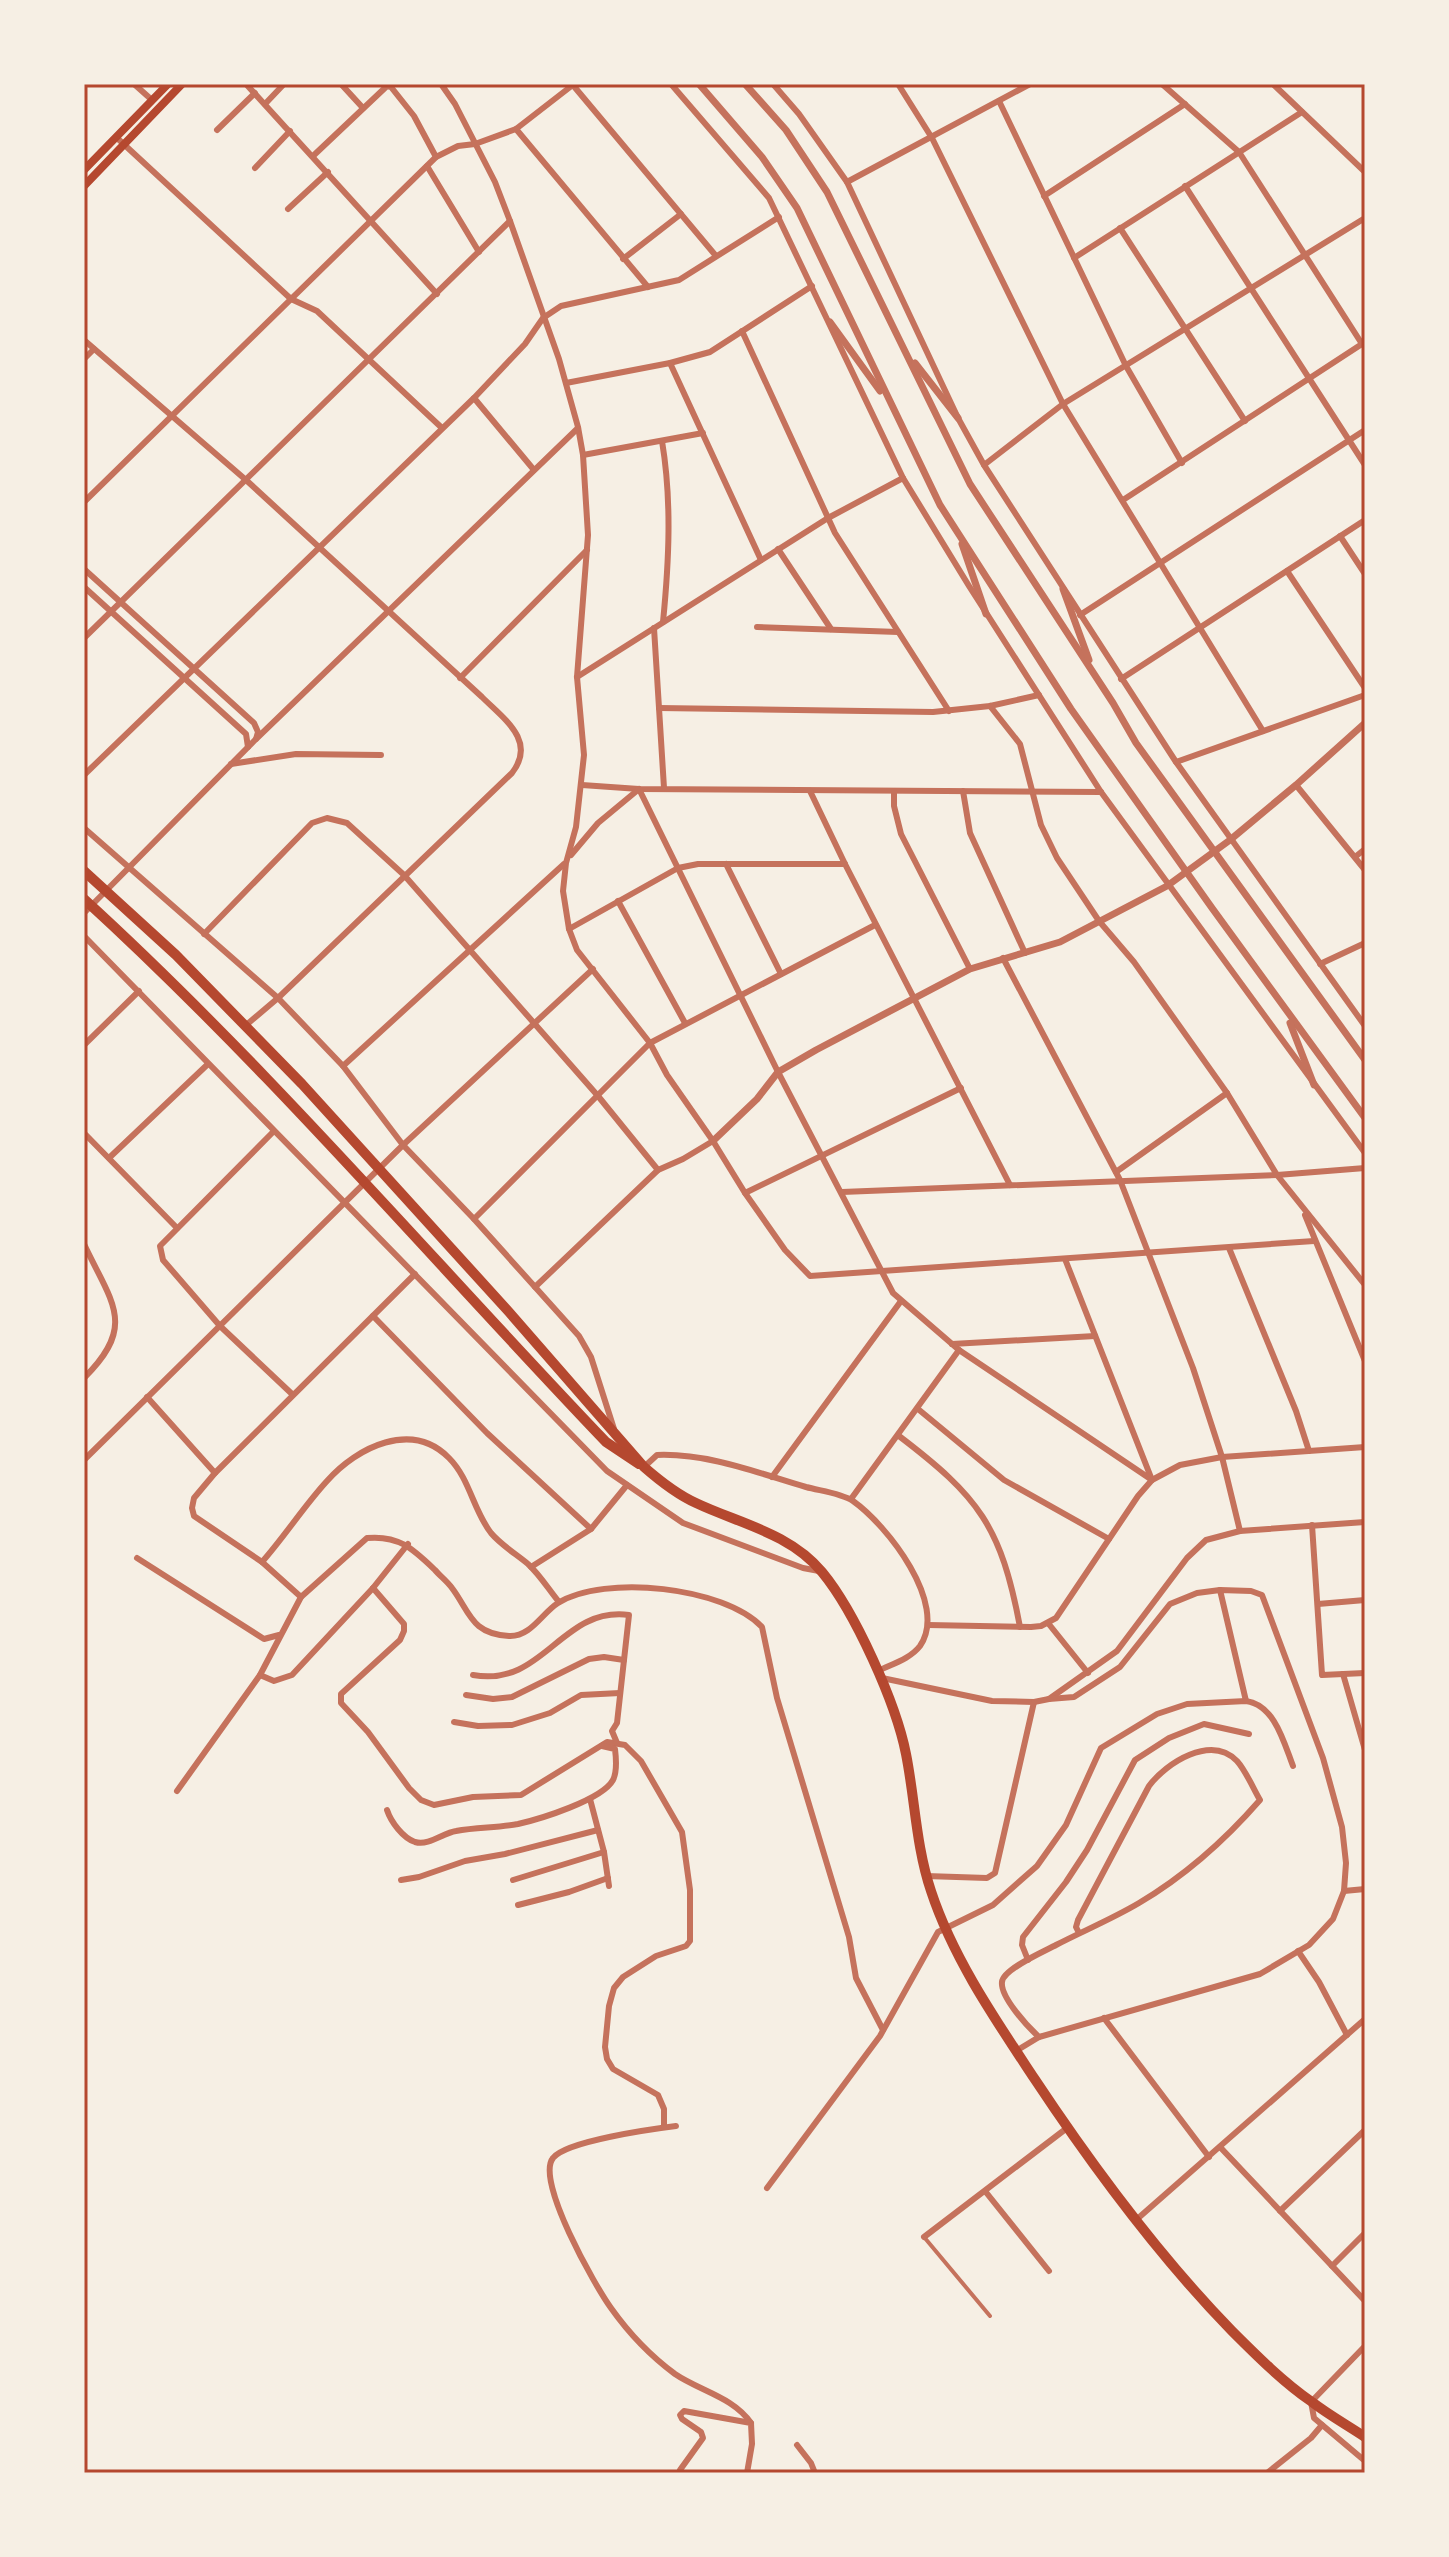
<svg xmlns="http://www.w3.org/2000/svg" width="1449" height="2557" viewBox="0 0 1449 2557" font-family="Commissioner,sans-serif">
	<style>
		.lines { fill: none; stroke-linecap: round; stroke-linejoin: round }
		.pedestrian { stroke: #c5725c; stroke-width: 4 }
		.minor { stroke: #c5725c; stroke-width: 6 }
		.tertiary { stroke: #c5725c; stroke-width: 7 }
		.secondary { stroke: #b5482f; stroke-width: 8 }
		.trunk { stroke: #b5482f; stroke-width: 10 }
		.neatline { fill: none; stroke: #b5482f; stroke-width: 3 }
	</style>
	<rect width="100%" height="100%" fill="#f6efe4"/>
	<g class="lines">
		<path class="pedestrian" d="M924 2237 990 2316"/>
		<g class="minor">
			<path d="M134 84 152 100"/>
			<path d="M246 84 437 294"/>
			<path d="M341 84 363 108"/>
			<path d="M441 84 455 104 495 182 510 221 559 359 578 427 583 455 588 535 577 677 584 755 576 827 566 863 563 891 569 929 577 950 650 1043 667 1075 713 1141 745 1193 785 1250 810 1276 1314 1241"/>
			<path d="M572 84 716 256"/>
			<path d="M671 84 769 198 903 478 969 586 1101 792 1365 1153"/>
			<path d="M773 84 799 114 847 182 958 418 984 465 1176 762 1365 1026"/>
			<path d="M898 84 932 138 1063 404 1263 731"/>
			<path d="M1162 84 1239 152 1362 344"/>
			<path d="M1273 84 1365 172"/>
			<path d="M999 101 1126 366 1182 463"/>
			<path d="M265 104 284 84"/>
			<path d="M516 129 648 287"/>
			<path d="M217 130 255 93"/>
			<path d="M116 137 291 299 317 311 442 428"/>
			<path d="M313 156 387 86 391 87 414 116 436 157"/>
			<path d="M427 166 479 252"/>
			<path d="M255 168 290 131"/>
			<path d="M847 182 1030 84"/>
			<path d="M1185 186 1365 465"/>
			<path d="M1044 196 1185 104"/>
			<path d="M288 209 328 172"/>
			<path d="M1120 228 1245 421"/>
			<path d="M1074 258 1302 112"/>
			<path d="M623 259 681 214"/>
			<path d="M742 331 835 533 949 711"/>
			<path d="M84 340 246 480 482 697C504 719 537 741 512 773L278 998 245 1026"/>
			<path d="M84 359 94 349"/>
			<path d="M670 363 761 560"/>
			<path d="M566 383 670 363 710 352 812 286"/>
			<path d="M474 398 534 470"/>
			<path d="M662 441C672 501 669 561 663 622"/>
			<path d="M583 455 703 433"/>
			<path d="M984 465 1063 404 1365 218"/>
			<path d="M1123 500 1365 342"/>
			<path d="M84 502 436 157 458 146 475 144 516 129 574 84"/>
			<path d="M1340 536 1365 574"/>
			<path d="M778 549 831 629"/>
			<path d="M84 569 254 723 258 732 256 739"/>
			<path d="M1287 571 1365 688"/>
			<path d="M84 587 246 734 248 747"/>
			<path d="M1080 615 1365 430"/>
			<path d="M757 627 898 632"/>
			<path d="M654 628 664 788"/>
			<path d="M84 638 510 221"/>
			<path d="M577 677 828 518 903 478"/>
			<path d="M460 678 587 550"/>
			<path d="M1121 679 1365 520"/>
			<path d="M990 706 1020 744 1041 825 1057 858 1099 921 1134 962 1227 1093 1277 1175 1365 1285"/>
			<path d="M659 708 933 712 990 706 1039 695"/>
			<path d="M1176 762 1365 695"/>
			<path d="M231 764 296 754 381 755"/>
			<path d="M84 775 474 398 525 344 543 318 561 306 679 280 779 217"/>
			<path d="M582 785 639 789 1101 792"/>
			<path d="M1296 785 1365 870"/>
			<path d="M810 791 845 864 1010 1185"/>
			<path d="M894 791V806L901 834 970 969"/>
			<path d="M963 791 970 833 1025 953"/>
			<path d="M84 828 278 998 343 1066 403 1145 474 1219 579 1336 591 1357 614 1429"/>
			<path d="M571 855 598 823 639 789 778 1072 893 1293 959 1350 1152 1480"/>
			<path d="M1355 857 1365 849"/>
			<path d="M726 864 781 974"/>
			<path d="M618 901 685 1023"/>
			<path d="M84 913 256 739 578 428"/>
			<path d="M569 929 678 868 698 864H845"/>
			<path d="M204 934 312 823 327 818 347 823 404 875 598 1096 658 1170"/>
			<path d="M84 936 607 1471 683 1523 803 1568 819 1571"/>
			<path d="M1003 958 1120 1180 1193 1368 1222 1457 1240 1531"/>
			<path d="M1320 964 1365 943"/>
			<path d="M84 1045 139 991"/>
			<path d="M343 1066 564 864"/>
			<path d="M273 1132 160 1246 163 1260 220 1326 292 1394"/>
			<path d="M84 1133 177 1228"/>
			<path d="M109 1158 208 1064"/>
			<path d="M1116 1172 1227 1093"/>
			<path d="M842 1192 1277 1175 1365 1168"/>
			<path d="M745 1193 961 1088"/>
			<path d="M1305 1215 1365 1361"/>
			<path d="M474 1219 650 1043 875 925"/>
			<path d="M84 1244C111 1302 138 1325 84 1378"/>
			<path d="M1229 1248 1296 1411 1309 1451"/>
			<path d="M1065 1259 1152 1480"/>
			<path d="M535 1287 658 1170 683 1159 713 1141"/>
			<path d="M373 1316 487 1433 591 1529"/>
			<path d="M952 1344 1095 1336"/>
			<path d="M147 1397 215 1473"/>
			<path d="M918 1409 1004 1480 1109 1539"/>
			<path d="M899 1436C979 1497 1001 1526 1020 1627"/>
			<path d="M84 1460 403 1145 593 969"/>
			<path d="M644 1467 657 1455C708 1453 758 1473 806 1487 821 1491 841 1493 853 1501 887 1525 949 1604 920 1646 910 1659 892 1664 878 1671"/>
			<path d="M772 1477 901 1301"/>
			<path d="M851 1499 959 1350"/>
			<path d="M1312 1525 1322 1675 1365 1673"/>
			<path d="M137 1558 264 1639 279 1635"/>
			<path d="M262 1562C285 1536 304 1506 327 1481 357 1447 412 1420 449 1458 470 1479 473 1510 491 1533 501 1545 516 1554 528 1564 540 1575 549 1590 559 1602"/>
			<path d="M531 1567 591 1529 627 1485"/>
			<path d="M373 1588 404 1624V1631L400 1640 341 1694V1703L368 1732 409 1788 421 1800 434 1805 473 1797 521 1795 607 1742 625 1745 641 1761 682 1832 690 1890V1941L686 1946 656 1956 623 1977 614 1988 609 2006 605 2047 607 2059 613 2069 658 2095 664 2109V2127"/>
			<path d="M1220 1590 1246 1701"/>
			<path d="M301 1597 262 1562 194 1516 192 1508 194 1498 215 1473 415 1274"/>
			<path d="M1318 1604 1365 1600"/>
			<path d="M1048 1623 1088 1673"/>
			<path d="M928 1625 1031 1627 1041 1626 1056 1618 1138 1496 1152 1480 1180 1465 1222 1457 1365 1447"/>
			<path d="M1343 1674 1365 1750"/>
			<path d="M260 1675 274 1681 292 1675 373 1588 408 1544"/>
			<path d="M473 1675C544 1688 561 1606 629 1615L617 1723 612 1731 617 1743"/>
			<path d="M882 1678 992 1701 1034 1702 1049 1699 1117 1651 1187 1558 1206 1540 1240 1531 1365 1522"/>
			<path d="M466 1695 493 1699 512 1697 589 1659 604 1657 624 1660"/>
			<path d="M454 1722 478 1726 512 1725 550 1713 581 1695 620 1693"/>
			<path d="M177 1791 260 1675 301 1597 367 1538C399 1535 413 1549 435 1570 440 1576 447 1581 452 1588 470 1612 471 1634 509 1636 531 1637 542 1613 558 1603 605 1574 724 1587 762 1627L777 1698 849 1937 856 1978 883 2030"/>
			<path d="M590 1799 604 1852 609 1886"/>
			<path d="M387 1810C391 1822 403 1838 415 1842 429 1846 443 1833 456 1831 477 1827 498 1828 518 1824 540 1819 602 1800 613 1780 617 1772 616 1757 615 1749L602 1746"/>
			<path d="M926 1876 987 1878 995 1873 1034 1702"/>
			<path d="M401 1880 419 1877 465 1861 505 1854 598 1830"/>
			<path d="M513 1880 604 1852"/>
			<path d="M1344 1891 1365 1889"/>
			<path d="M518 1905 569 1892 608 1878"/>
			<path d="M1298 1951 1319 1982 1347 2035"/>
			<path d="M1028 1960 1022 1945 1023 1937 1066 1882 1087 1850 1135 1760 1169 1738 1204 1724 1249 1734"/>
			<path d="M1104 2018 1209 2157"/>
			<path d="M1039 2037C1028 2027 1000 1997 1002 1982 1003 1969 1045 1951 1056 1945 1083 1931 1112 1919 1139 1903 1183 1877 1226 1839 1260 1800 1253 1788 1246 1771 1237 1761 1211 1734 1166 1763 1149 1786L1078 1920 1076 1927 1079 1933"/>
			<path d="M1016 2051 1039 2037 1260 1974 1309 1945 1333 1919 1344 1891 1346 1863 1342 1827 1323 1758 1262 1595 1251 1591 1220 1590 1197 1593 1170 1604 1120 1667 1074 1697 1049 1699"/>
			<path d="M676 2126C652 2129 566 2141 553 2158 535 2180 595 2286 611 2308 628 2332 652 2357 675 2374 700 2391 733 2397 751 2423"/>
			<path d="M1220 2147 1365 2301"/>
			<path d="M767 2188 880 2036 938 1932 993 1905 1037 1866 1066 1825 1101 1748 1157 1714 1187 1704 1246 1701C1275 1705 1284 1743 1293 1766"/>
			<path d="M985 2191 1049 2271"/>
			<path d="M1280 2211 1365 2130"/>
			<path d="M1136 2220 1365 2019"/>
			<path d="M924 2237 1067 2128"/>
			<path d="M1332 2266 1365 2233"/>
			<path d="M1365 2346 1311 2402 1314 2418 1365 2461"/>
			<path d="M797 2445 811 2463 815 2473"/>
			<path d="M680 2470 703 2438 701 2432 682 2419 680 2415 684 2411 751 2423 752 2444 747 2473"/>
			<path d="M1267 2473 1311 2438 1322 2425"/>
		</g>
		<g class="tertiary">
			<path d="M699 84 762 157 797 208 940 505 1071 709 1212 908 1365 1118"/>
			<path d="M745 84 786 130 827 192 970 484 1113 703 1136 743 1365 1060"/>
			<path d="M830 322 880 391"/>
			<path d="M915 363 958 418"/>
			<path d="M962 544 986 614"/>
			<path d="M1063 589 1089 660"/>
			<path d="M1290 1023 1314 1085"/>
			<path d="M713 1141 757 1099 778 1072 816 1050 970 969 1060 942 1167 886 1230 840 1296 785 1365 723"/>
		</g>
		<g class="secondary">
			<path d="M84 170 168 84"/>
			<path d="M84 186 182 84"/>
		</g>
		<g class="trunk">
			<path d="M84 871 176 955 302 1084 509 1312 644 1467C660 1481 676 1494 696 1503 738 1523 790 1533 822 1572 855 1612 896 1703 906 1754 915 1799 916 1847 931 1891 953 1958 995 2019 1034 2078 1093 2167 1157 2254 1232 2331 1257 2356 1283 2382 1312 2402 1329 2415 1347 2425 1365 2437"/>
			<path d="M84 899C269 1068 432 1260 606 1442L639 1464"/>
		</g>
	</g>
	<rect width="1449" height="2557" fill="none" stroke="#f6efe4" stroke-width="172"/>
	<rect x="86" y="86" width="1277" height="2385" class="neatline"/>
</svg>
